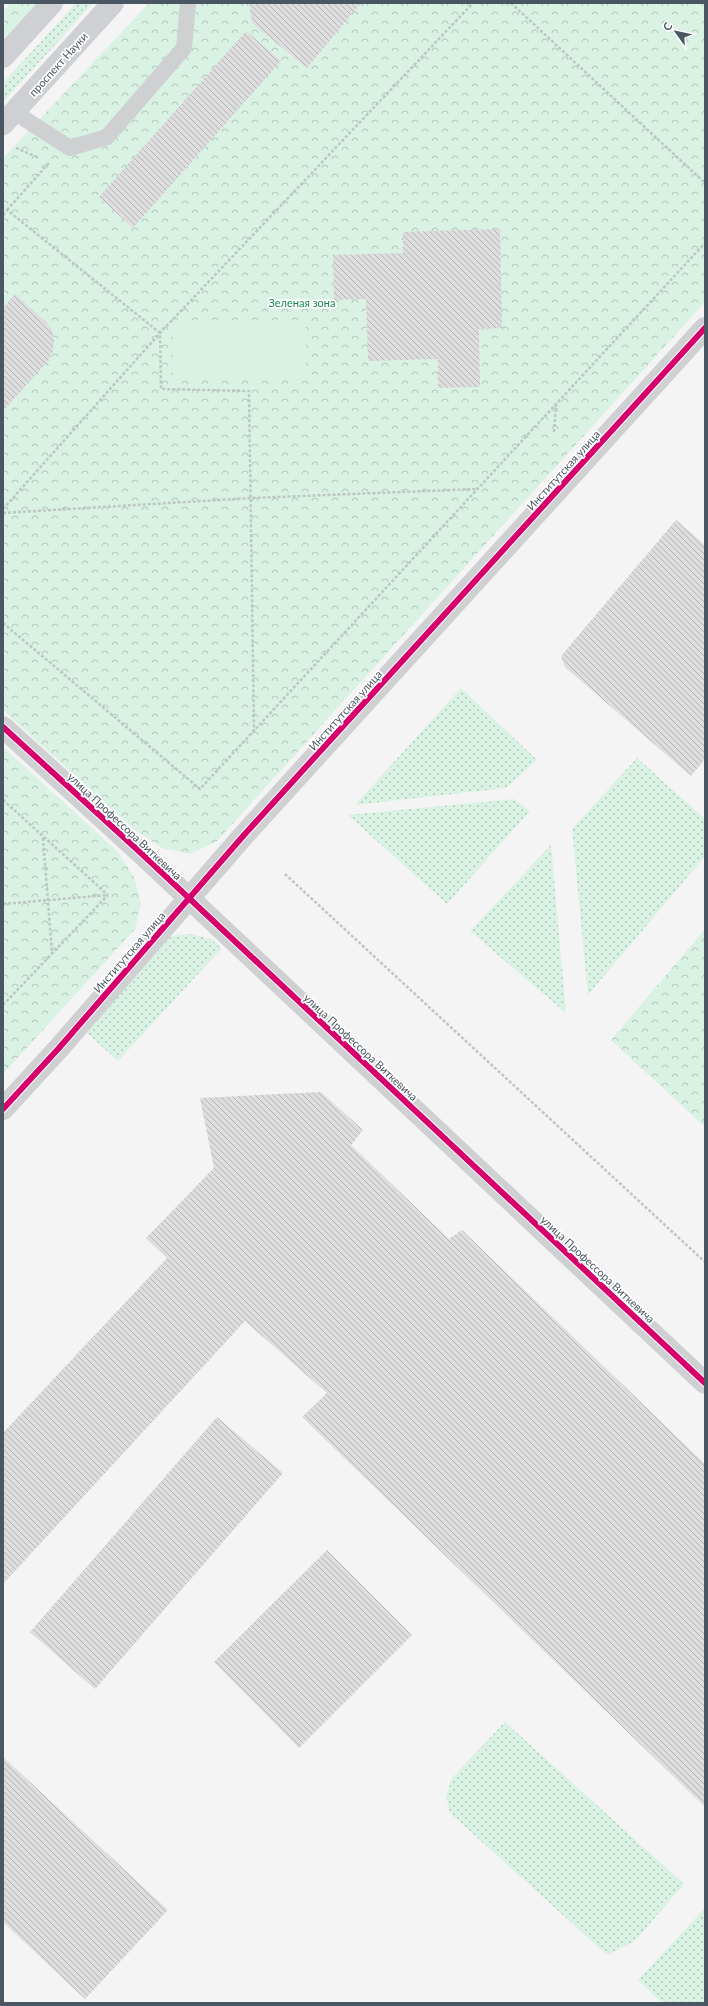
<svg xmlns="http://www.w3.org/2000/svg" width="708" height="2006" viewBox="0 0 708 2006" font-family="Lato,sans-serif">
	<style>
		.grass { fill: url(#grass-dots) }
		.forest { fill: url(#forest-crowns) }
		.pitch { fill: #d9f2e3 }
		.building { fill: url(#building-back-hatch) }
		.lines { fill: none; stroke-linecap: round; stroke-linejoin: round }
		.path { stroke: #bcc7c4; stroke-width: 2.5; stroke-dasharray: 3 2; stroke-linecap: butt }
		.service { stroke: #ced0d2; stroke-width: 16 }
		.minor { stroke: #ced0d2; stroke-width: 22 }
		.secondary { stroke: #ced0d4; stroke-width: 22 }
		.cycleway-casing { stroke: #fff; stroke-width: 8 }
		.cycleway { stroke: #d6006c; stroke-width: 6 }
		.labels { text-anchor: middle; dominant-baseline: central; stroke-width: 3.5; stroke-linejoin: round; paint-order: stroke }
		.street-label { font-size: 11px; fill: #4a5661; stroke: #fff }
		.park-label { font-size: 11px; fill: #17864f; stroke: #fff }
	</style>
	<defs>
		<pattern id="grass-dots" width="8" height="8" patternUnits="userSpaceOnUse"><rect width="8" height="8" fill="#d9f2e3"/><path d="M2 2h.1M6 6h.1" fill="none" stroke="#b2c7bb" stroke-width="1.8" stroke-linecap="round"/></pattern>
		<pattern id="forest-crowns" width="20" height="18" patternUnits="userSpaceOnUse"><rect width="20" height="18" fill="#d9f2e3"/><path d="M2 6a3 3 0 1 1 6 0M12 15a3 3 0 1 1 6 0" fill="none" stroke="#b2c7bb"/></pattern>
		<pattern id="building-back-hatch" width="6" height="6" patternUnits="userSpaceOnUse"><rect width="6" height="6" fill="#ddddde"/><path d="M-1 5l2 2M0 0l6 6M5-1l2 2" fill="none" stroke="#b5b6b7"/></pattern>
	</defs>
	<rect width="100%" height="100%" fill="#f4f4f4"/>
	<g class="grass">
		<path d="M76 3H93L3 102V83Z"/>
		<path d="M461 688 537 760 506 788 355 805Z"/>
		<path d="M637 758 705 819V856L588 995 572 829Z"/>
		<path d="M514 799 530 811 447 904 348 815Z"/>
		<path d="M551 845 566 1013 470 931Z"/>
		<path d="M190 934 211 939 222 948 118 1061 85 1031 171 936Z"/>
		<path d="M505 1722 684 1884 635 1941 607 1955 450 1813 446 1796 452 1778Z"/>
		<path d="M705 1908V2003H662L638 1980Z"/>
	</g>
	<g class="forest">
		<path d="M11 3H35L40 8 3 45V11Z"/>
		<path d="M149 3H705V302L216 842 190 854 162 848 135 830 3 710V158Z"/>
		<path d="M3 747 118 852 134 877 141 903 135 929 3 1074Z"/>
		<path d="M705 929V1127L611 1040Z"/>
	</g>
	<path class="pitch" d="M173 320H306V378L173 379Z"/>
	<g class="building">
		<path d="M249 3H361L307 68 252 23Z"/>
		<path d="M246 31 281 61 133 228 99 197Z"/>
		<path d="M500 229 502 328 479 329 480 387 438 388V359L368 361 366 299 334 300 333 255 403 253V232Z"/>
		<path d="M15 294 47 323 52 330 54 340 53 351 49 360 3 411V308Z"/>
		<path d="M676 520 705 545V759L691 776 565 667 561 656Z"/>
		<path d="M321 1092 363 1130 351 1145 449 1239 462 1230 705 1464V1807L302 1417 327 1393 245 1321 3 1584V1433L167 1258 146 1238 214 1168 200 1098Z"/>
		<path d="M217 1417 283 1473 95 1689 30 1632Z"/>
		<path d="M327 1550 412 1635 299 1748 214 1662Z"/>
		<path d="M3 1757 168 1910 85 1999 3 1922Z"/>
	</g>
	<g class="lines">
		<g class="path">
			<path d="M511 3 705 183"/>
			<path d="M16 148 37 157"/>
			<path d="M7 210 49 163"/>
			<path d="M3 215 7 210 160 333 161 389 249 391 254 731"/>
			<path d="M554 432 556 404"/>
			<path d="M3 509 160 333 473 3"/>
			<path d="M3 513 252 498 476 489"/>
			<path d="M3 623 200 789 705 243"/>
			<path d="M3 800 108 895"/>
			<path d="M43 838 52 953"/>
			<path d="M285 874 705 1262"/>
			<path d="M3 904 108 895"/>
			<path d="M3 1005 108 895"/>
		</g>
		<path class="service" d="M14 112 70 148 107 137 184 48 188 3"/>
		<g class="minor">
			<path d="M3 727 142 854 705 1383"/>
			<path d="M3 1109 59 1048 244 835 705 328"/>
		</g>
		<g class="secondary">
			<path d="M3 57 52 3"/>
			<path d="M3 124 113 3"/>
		</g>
		<g class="cycleway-casing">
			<g id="cycleway">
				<path d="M3 727 142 854 705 1383"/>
				<path d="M3 1109 59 1048 244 835 705 328"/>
			</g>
		</g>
		<use href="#cycleway" class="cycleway"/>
	</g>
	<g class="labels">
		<g class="street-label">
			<text transform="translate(58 64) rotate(-48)">проспект Науки</text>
			<text transform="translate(563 470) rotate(-48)">Институтская улица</text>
			<text transform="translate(345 710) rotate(-48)">Институтская улица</text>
			<text transform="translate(125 826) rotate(43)">улица Профессора Виткевича</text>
			<text transform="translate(129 952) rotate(-49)">Институтская улица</text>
			<text transform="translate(361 1047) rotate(43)">улица Профессора Виткевича</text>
			<text transform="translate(598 1269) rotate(43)">улица Профессора Виткевича</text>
		</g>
		<g class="park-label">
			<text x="302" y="302">Зеленая зона</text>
		</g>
	</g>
	<rect width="708" height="2006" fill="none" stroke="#4a5661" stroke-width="8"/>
	<g transform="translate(676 32) rotate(303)" stroke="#ffffff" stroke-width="3" paint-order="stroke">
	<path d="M0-3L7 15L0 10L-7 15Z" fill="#4a5661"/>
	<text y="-6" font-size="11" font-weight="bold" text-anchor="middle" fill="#4a5661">С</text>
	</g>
</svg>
